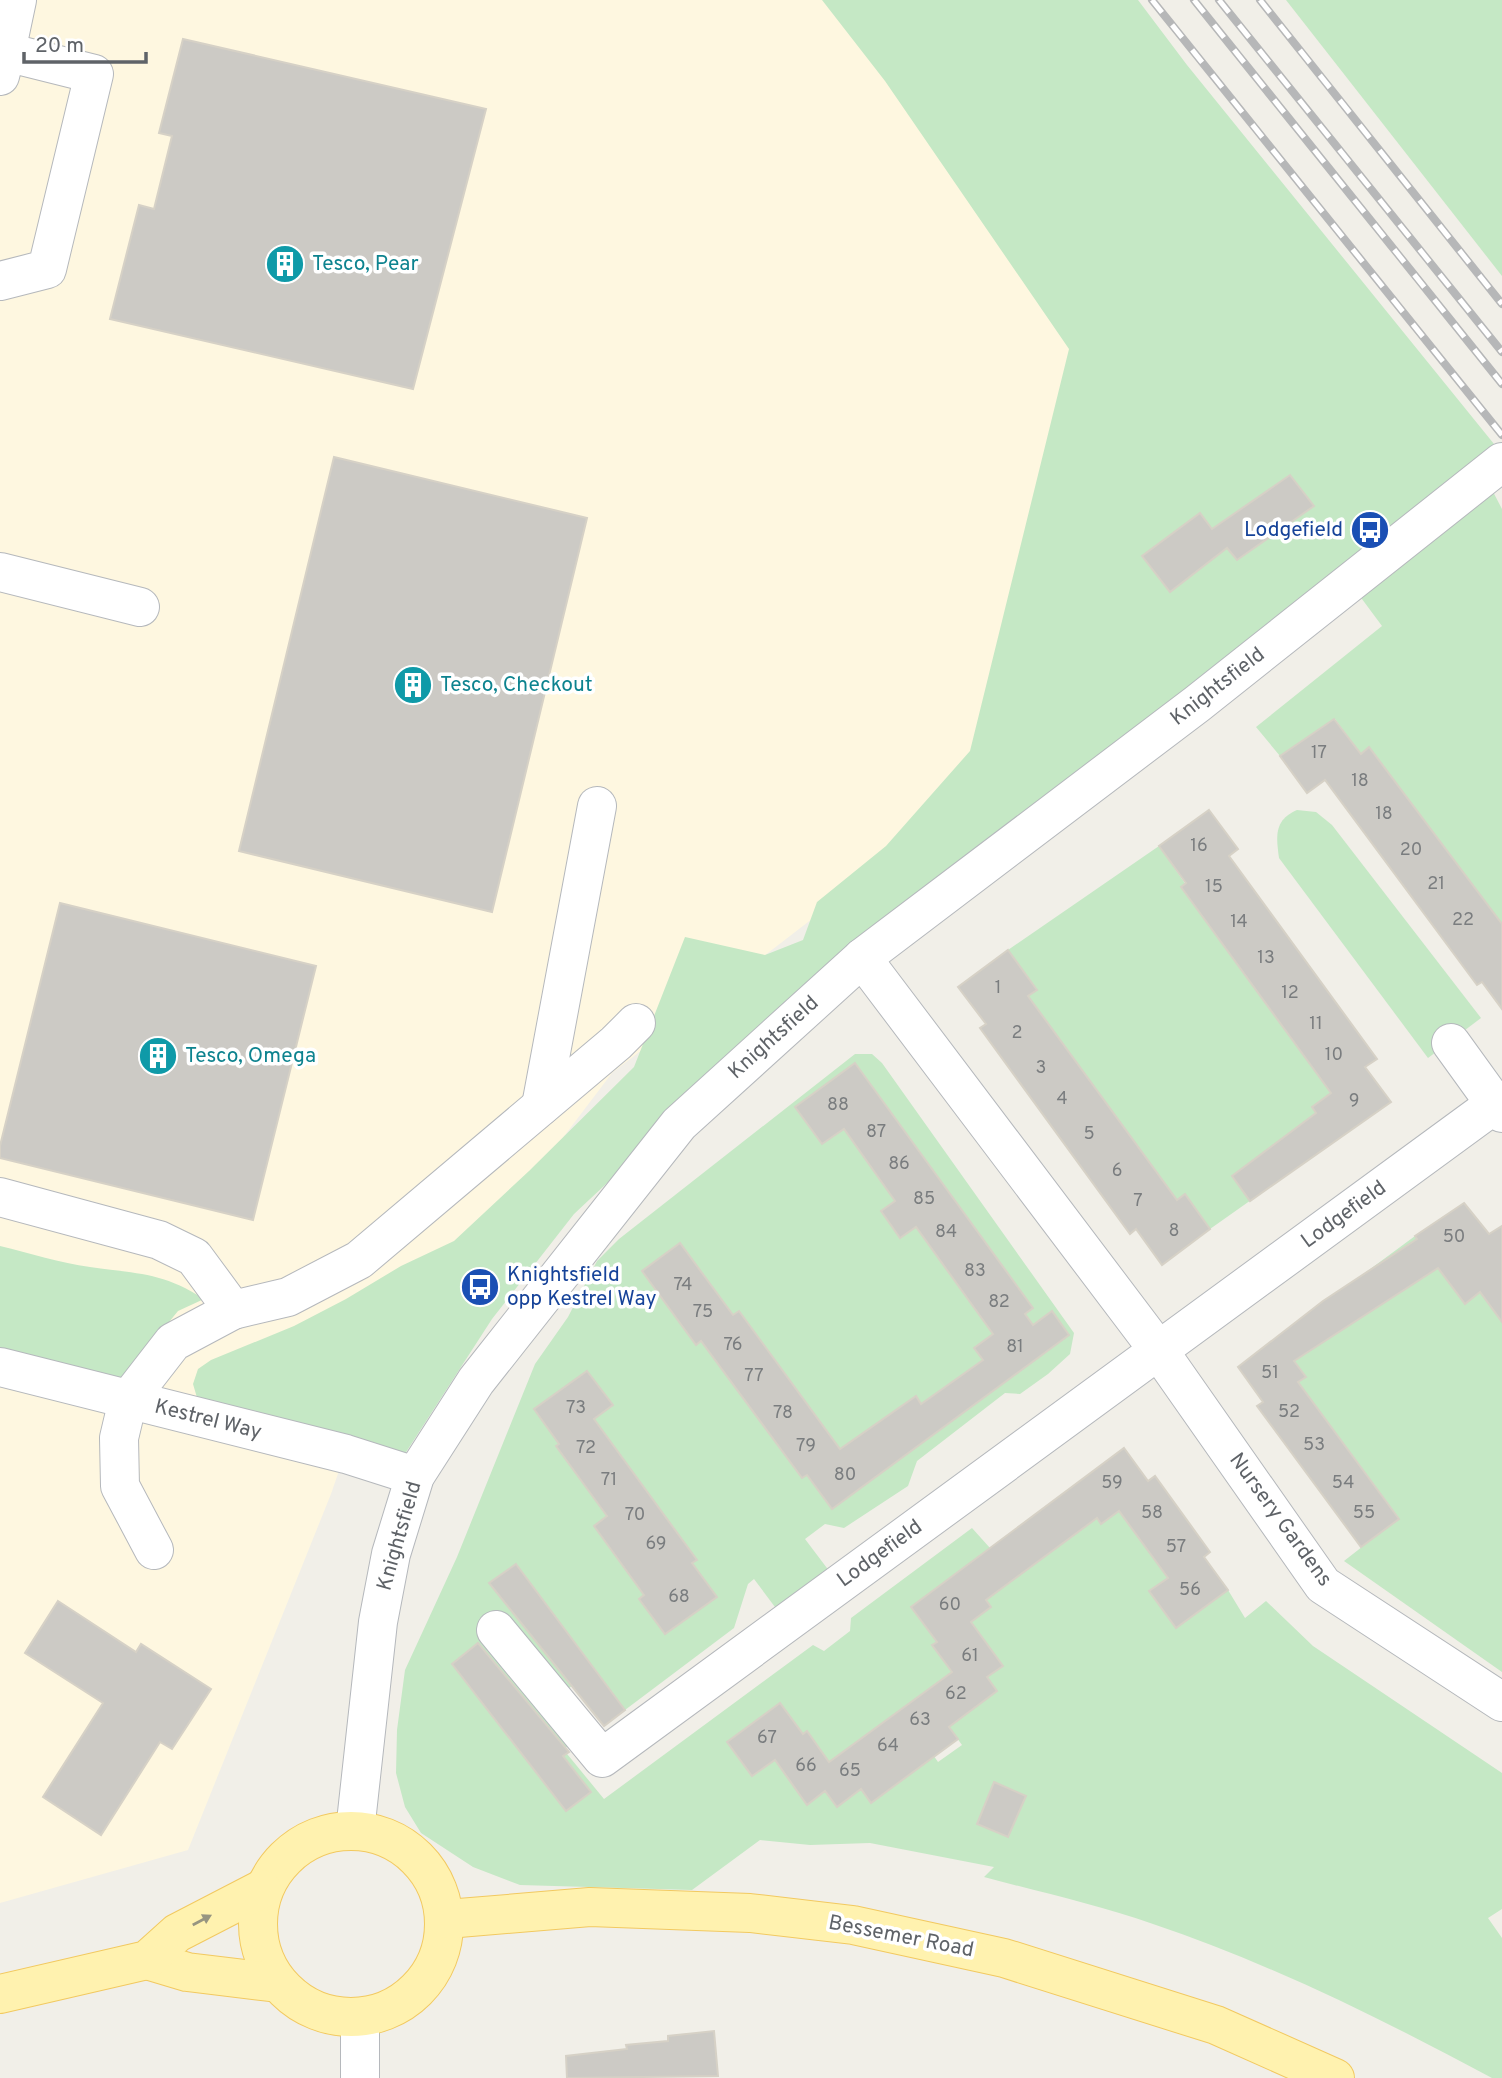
<svg xmlns="http://www.w3.org/2000/svg" width="1502" height="2078" viewBox="0 0 1502 2078" font-family="Overpass,sans-serif">
	<style>
		.commercial { fill: #fef7e0 }
		.green { fill: #c5e8c5; fill-rule: evenodd }
		.building { fill: #cccac5; stroke: #d6d1c6; stroke-width: 2 }
		.lines { fill: none; stroke-linecap: round; stroke-linejoin: round }
		.minor-casing { stroke: #b5b8bc; stroke-width: 40 }
		.major-casing { stroke: #f2c960; stroke-width: 40 }
		.minor { stroke: #fff; stroke-width: 38 }
		.major { stroke: #fff2af; stroke-width: 38 }
		.rail-casing { stroke: #b6b7b8; stroke-width: 8 }
		.rail { stroke: #fff; stroke-width: 5; stroke-dasharray: 16; stroke-linecap: butt }
		.oneway { fill: #979581 }
		.labels { text-anchor: middle; dominant-baseline: central; stroke-width: 7; stroke-linejoin: round; paint-order: stroke }
		.number-label { font-size: 18px; fill: #7a7d7f }
		.culture-label { font-size: 21px; fill: #0d838f; stroke: #fff; text-anchor: start }
		.transit-label { font-size: 21px; fill: #164399; stroke: #fff; text-anchor: end }
		.street-label { font-size: 21px; fill: #5f6368; stroke: #fff }
	</style>
	<rect width="100%" height="100%" fill="#f1efe8"/>
	<path class="commercial" d="M0 0H847L1269 408 873 872 612 1073 363 1401 331 1494 188 1850 0 1903Z"/>
	<g class="green">
		<path d="M822 0H1138L1187 65 1494 444 621 1170 574 1214 492 1319 399 1463 198 1401 193 1384 198 1369 211 1360 294 1326 346 1299 401 1266 454 1241 529 1171 634 1067 685 937 765 955 803 940 817 902 886 846 970 751 1069 349 885 81Z"/>
		<path d="M1286 0H1502V276Z"/>
		<path d="M1490 486 1502 509V924L1370 748 1361 754 1335 719 1280 756 1256 727 1382 626 1359 595Z"/>
		<path d="M1297 810 1316 812 1332 825 1481 1018 1428 1058 1279 858C1276 836 1274 820 1297 810Z"/>
		<path d="M1159 846 1331 1093 1312 1107 1336 1140 1210 1229 1185 1195 1177 1200 1028 996 1037 989 1008 950Z"/>
		<path d="M855 1054H872L882 1063 1074 1333 1070 1354 1048 1374 1020 1394 1005 1393 917 1461 908 1486 844 1528 825 1524 805 1539 839 1584 787 1623 754 1579 748 1584 734 1628 625 1710 595 1669 569 1688 599 1730 563 1749 604 1799 813 1645 824 1651 850 1631 851 1618 972 1528 990 1548 1073 1486 1101 1524 1119 1511 1168 1578 1149 1591 1176 1628 1228 1590 1245 1618 1266 1601 1313 1646 1502 1773V1909L1488 1918 1502 1938V2078H1492C1382 2019 1271 1964 1153 1924 1098 1905 1040 1892 984 1877L994 1867 870 1843 810 1845 760 1840 692 1890 520 1885 473 1867 421 1833 405 1807 396 1773 397 1730 405 1670 457 1557 535 1364 568 1317 597 1261 619 1239ZM964 1569 991 1607 971 1622 1003 1666 987 1677 997 1691 949 1727 962 1745 938 1762 925 1743 879 1777 889 1790 871 1803 861 1789 837 1807 825 1791 807 1804 775 1760 807 1732 829 1762 952 1672 933 1645 937 1642Z"/>
		<path d="M1415 1236 1465 1303 1480 1292 1502 1322V1672L1344 1561 1399 1518 1298 1382 1306 1376 1277 1338Z"/>
		<path d="M0 1246C30 1253 60 1263 90 1267 138 1274 162 1272 204 1299L178 1311 120 1382 0 1351Z"/>
	</g>
	<g class="building">
		<path d="M183 39 486 109 413 389 110 319 139 205 154 209 172 136 159 133Z"/>
		<path d="M334 457 587 518 492 912 239 851Z"/>
		<path d="M1290 475 1314 506 1237 560 1227 548 1170 592 1142 556 1200 513 1212 529Z"/>
		<path d="M1334 719 1361 754 1369 747 1502 924V1009L1482 982 1477 985 1325 780 1307 793 1280 756Z"/>
		<path d="M1209 810 1238 849 1229 856 1377 1059 1365 1067 1391 1102 1250 1201 1232 1176 1316 1113 1312 1107 1331 1093 1181 887 1186 883 1159 846Z"/>
		<path d="M60 903 316 966 253 1220 0 1158V1146Z"/>
		<path d="M1008 950 1037 990 1028 996 1177 1200 1185 1194 1210 1229 1162 1265 1136 1229 1130 1234 980 1028 986 1024 958 987Z"/>
		<path d="M855 1063 1033 1308 1025 1314 1033 1325 1052 1311 1069 1335 832 1509 807 1475 802 1478 701 1341 696 1345 642 1271 680 1243 733 1315 739 1311 840 1449 916 1396 921 1404 983 1360 974 1348 993 1334 916 1227 900 1238 881 1211 895 1201 844 1129 822 1144 795 1107Z"/>
		<path d="M1464 1203 1489 1234 1502 1226V1322L1480 1292 1465 1304 1438 1268 1294 1361 1306 1377 1298 1382 1399 1519 1361 1547 1257 1406 1263 1402 1238 1367 1323 1301 1417 1239 1415 1236Z"/>
		<path d="M587 1371 613 1405 594 1419 697 1560 692 1563 717 1597 665 1634 639 1599 644 1595 594 1526 607 1516 556 1446 559 1444 534 1409Z"/>
		<path d="M1124 1448 1148 1481 1155 1476 1210 1552 1204 1557 1228 1590 1176 1628 1149 1591 1168 1578 1119 1511 1101 1524 1097 1518 986 1600 991 1607 971 1622 1003 1666 987 1677 997 1691 949 1727 958 1739 871 1803 861 1789 837 1807 825 1791 807 1805 775 1760 752 1776 727 1742 780 1703 803 1734 807 1731 829 1762 952 1672 932 1645 937 1642 911 1607Z"/>
		<path d="M516 1564 625 1710 604 1726 489 1583Z"/>
		<path d="M58 1601 136 1652 141 1644 211 1689 172 1749 160 1742 101 1835 43 1797 103 1703 25 1653Z"/>
		<path d="M478 1643 569 1752 563 1756 591 1792 566 1811 452 1664Z"/>
		<path d="M994 1782 1026 1796 1008 1837 977 1824Z"/>
		<path d="M714 2031 718 2076 567 2078 566 2056 627 2049 626 2045 668 2041V2036Z"/>
	</g>
	<g class="lines">
		<g class="minor-casing">
			<g id="minor">
				<path d="M6 52 17 0"/>
				<path d="M0 76 6 52 94 74 47 269 0 281"/>
				<path d="M0 572 140 607"/>
				<path d="M862 958 1159 1351 1323 1585 1502 1702"/>
				<path d="M1451 1043 1495 1104"/>
				<path d="M541 1106 597 806"/>
				<path d="M0 1197 159 1240 194 1257 233 1310 288 1297 359 1260 616 1043 636 1023"/>
				<path d="M0 1367 346 1454 415 1476"/>
				<path d="M154 1550 120 1486 119 1438 128 1400 173 1342 233 1310"/>
				<path d="M496 1630 602 1758 1495 1104 1502 1113"/>
				<path d="M355 1831 378 1622 391 1554 415 1476 476 1381 679 1124 862 958 1197 704 1502 462"/>
				<path d="M360 2078V2019"/>
			</g>
		</g>
		<g class="major-casing">
			<g id="major">
				<circle cx="351" cy="1924" r="93"/>
				<path d="M447 1919 590 1907 750 1913 853 1925 1004 1958 1216 2025 1335 2078"/>
				<path d="M147 1960 187 1972 278 1983"/>
				<path d="M0 1994 147 1960 177 1933 262 1889"/>
			</g>
		</g>
		<use href="#minor" class="minor"/>
		<use href="#major" class="major"/>
		<g class="rail-casing">
			<g id="rail">
				<path d="M1152 0 1502 435"/>
				<path d="M1194 0 1502 384"/>
				<path d="M1219 0 1502 352"/>
				<path d="M1260 0 1502 304"/>
			</g>
		</g>
		<use href="#rail" class="rail"/>
	</g>
	<defs><path id="oneway-solid" d="M-6-.8H1V-3.2L6.5 0L1 3.2V.8H-6Z" transform="scale(1.75)"/></defs>
	<use class="oneway" href="#oneway-solid" transform="translate(202 1920) rotate(-28)"/>
	<defs>
		<g id="building-disc" transform="scale(2.0125)"><circle r="9.5" fill="#0f9aa8" stroke="#fff"/><path d="M-4-6H4V6H1V3H-1V6H-4ZM-2.5-4.3h1.7v1.8h-1.7ZM.8-4.3h1.7v1.8H.8ZM-2.5-1h1.7V.8h-1.7ZM.8-1h1.7V.8H.8Z" fill="#fff"/></g>
		<g id="bus-disc" transform="scale(2.0125)"><circle r="9.5" fill="#1a4fb4" stroke="#fff"/><path d="M-5-6H5V4H4V6H2V4H-2V6H-4V4H-5ZM-3.5-4V0h7V-4ZM-3.5 1.2v1.5H-2V1.2ZM2 1.2v1.5H3.5V1.2Z" fill="#fff"/></g>
	</defs>
	<g fill-rule="evenodd">
		<use href="#building-disc" x="285" y="264"/>
		<use href="#bus-disc" x="1370" y="530"/>
		<use href="#building-disc" x="413" y="685"/>
		<use href="#building-disc" x="158" y="1056"/>
		<use href="#bus-disc" x="480" y="1287"/>
	</g>
	<g class="labels">
		<g class="number-label">
			<text x="1319" y="753">17</text>
			<text x="1360" y="781">18</text>
			<text x="1384" y="814">18</text>
			<text x="1199" y="846">16</text>
			<text x="1411" y="850">20</text>
			<text x="1436" y="884">21</text>
			<text x="1214" y="887">15</text>
			<text x="1463" y="920">22</text>
			<text x="1239" y="922">14</text>
			<text x="1266" y="958">13</text>
			<text x="998" y="988">1</text>
			<text x="1290" y="993">12</text>
			<text x="1316" y="1024">11</text>
			<text x="1017" y="1033">2</text>
			<text x="1334" y="1055">10</text>
			<text x="1041" y="1068">3</text>
			<text x="1062" y="1099">4</text>
			<text x="1354" y="1101">9</text>
			<text x="838" y="1105">88</text>
			<text x="876" y="1132">87</text>
			<text x="1089" y="1134">5</text>
			<text x="899" y="1164">86</text>
			<text x="1117" y="1171">6</text>
			<text x="924" y="1199">85</text>
			<text x="1138" y="1201">7</text>
			<text x="1174" y="1231">8</text>
			<text x="946" y="1232">84</text>
			<text x="1454" y="1237">50</text>
			<text x="975" y="1271">83</text>
			<text x="683" y="1285">74</text>
			<text x="999" y="1302">82</text>
			<text x="703" y="1312">75</text>
			<text x="733" y="1345">76</text>
			<text x="1015" y="1347">81</text>
			<text x="1270" y="1373">51</text>
			<text x="754" y="1376">77</text>
			<text x="576" y="1408">73</text>
			<text x="1289" y="1412">52</text>
			<text x="783" y="1413">78</text>
			<text x="1314" y="1445">53</text>
			<text x="806" y="1446">79</text>
			<text x="586" y="1448">72</text>
			<text x="845" y="1475">80</text>
			<text x="609" y="1480">71</text>
			<text x="1112" y="1483">59</text>
			<text x="1343" y="1483">54</text>
			<text x="1152" y="1513">58</text>
			<text x="1364" y="1513">55</text>
			<text x="635" y="1515">70</text>
			<text x="656" y="1544">69</text>
			<text x="1176" y="1547">57</text>
			<text x="1190" y="1590">56</text>
			<text x="679" y="1597">68</text>
			<text x="950" y="1605">60</text>
			<text x="970" y="1656">61</text>
			<text x="956" y="1694">62</text>
			<text x="920" y="1720">63</text>
			<text x="767" y="1738">67</text>
			<text x="888" y="1746">64</text>
			<text x="806" y="1766">66</text>
			<text x="850" y="1771">65</text>
		</g>
		<g class="culture-label">
			<text x="312" y="264">Tesco, Pear</text>
			<text x="440" y="685">Tesco, Checkout</text>
			<text x="185" y="1056">Tesco, Omega</text>
		</g>
		<g class="transit-label">
			<text x="1343" y="530">Lodgefield</text>
			<text x="507" y="1275" text-anchor="start">Knightsfield<tspan x="507" dy="24">opp Kestrel Way</tspan></text>
		</g>
		<g class="street-label">
			<text transform="translate(1218 687) rotate(-38)">Knightsfield</text>
			<text transform="translate(774 1038) rotate(-42)">Knightsfield</text>
			<text transform="translate(1344 1215) rotate(-36)">Lodgefield</text>
			<text transform="translate(208 1420) rotate(14)">Kestrel Way</text>
			<text transform="translate(1280 1520) rotate(54)">Nursery Gardens</text>
			<text transform="translate(400 1536) rotate(-74)">Knightsfield</text>
			<text transform="translate(880 1554) rotate(-36)">Lodgefield</text>
			<text transform="translate(901 1937) rotate(11)">Bessemer Road</text>
		</g>
	</g>
	<path d="M24 52v10h122v-10" fill="none" stroke="#5f6368" stroke-width="3.5"/>
	<text x="35" y="52" font-size="21" fill="#5f6368" stroke="#ffffff" stroke-width="5" paint-order="stroke">20 m</text>
</svg>
